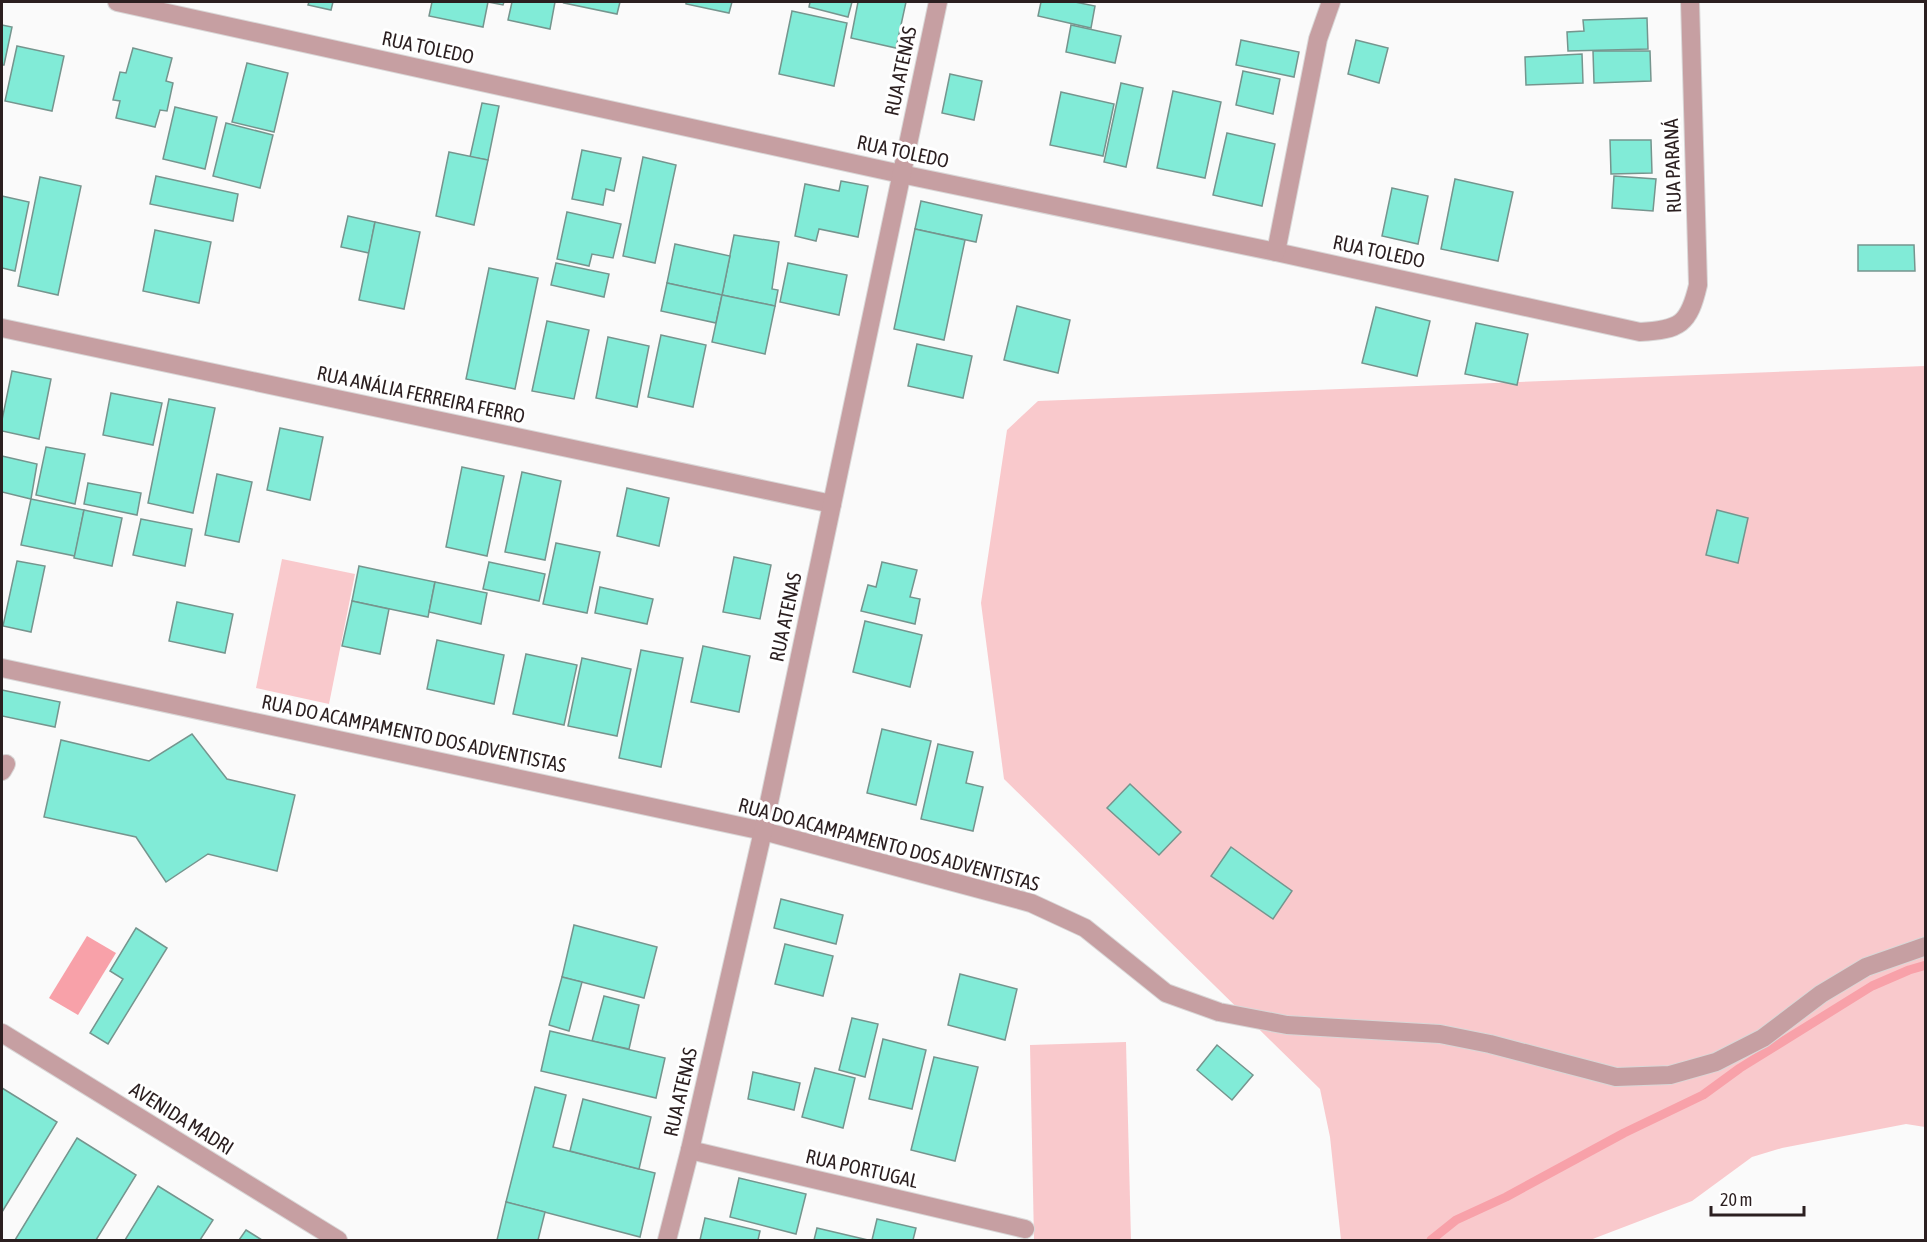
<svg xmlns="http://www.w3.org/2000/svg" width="1927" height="1242" viewBox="0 0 1927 1242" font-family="'Asap Condensed',sans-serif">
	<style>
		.green { fill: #f9c9cc }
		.water { fill: #f8a1a9 }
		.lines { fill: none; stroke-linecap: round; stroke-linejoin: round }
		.stream { stroke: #f8a1a9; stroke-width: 9 }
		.building { fill: #81ebd7; stroke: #75958e; stroke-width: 1.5 }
		.minor-casing { stroke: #d9d7d7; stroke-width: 20 }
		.minor { stroke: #c69fa2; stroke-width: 18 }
		.labels { text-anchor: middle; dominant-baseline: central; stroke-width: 6; stroke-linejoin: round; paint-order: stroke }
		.street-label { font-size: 20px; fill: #2b1f20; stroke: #fff }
	</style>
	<rect width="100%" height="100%" fill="#fafafa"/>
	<g class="green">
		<path d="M1925 366V1127L1906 1124 1782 1148 1752 1157 1692 1201 1590 1240H1341L1330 1137 1320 1089 1004 779 981 603 1007 430 1038 401Z"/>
		<path d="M282 559 355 574 329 704 256 688Z"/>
		<path d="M1126 1042 1131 1240H1034L1030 1045Z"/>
	</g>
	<path class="water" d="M87 936 116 953 78 1015 49 998Z"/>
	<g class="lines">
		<path class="stream" d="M1431 1240 1456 1220 1506 1197 1624 1133 1703 1095 1740 1068 1872 986 1909 970 1926 965"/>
	</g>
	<g class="building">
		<path d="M309 2H333L331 10 308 5Z"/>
		<path d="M432 2H504L503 5 488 2 483 27 429 16Z"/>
		<path d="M512 2H555L550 29 508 20Z"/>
		<path d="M565 2H620L617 14 564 3Z"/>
		<path d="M686 2H732L729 13 686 4Z"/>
		<path d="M810 2H852L848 17 809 7Z"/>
		<path d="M858 2H906L896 48 851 38Z"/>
		<path d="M1041 2H1075L1095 6 1091 28 1038 16Z"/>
		<path d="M792 11 847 23 834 86 779 74Z"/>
		<path d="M1647 18 1648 49 1568 51 1567 32 1584 31 1583 20Z"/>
		<path d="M2 25 12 27 4 65H2Z"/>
		<path d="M1071 25 1121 36 1115 63 1066 52Z"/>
		<path d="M1241 40 1299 52 1294 77 1236 65Z"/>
		<path d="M1356 40 1388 48 1379 83 1348 74Z"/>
		<path d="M17 46 64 56 52 111 5 101Z"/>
		<path d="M133 48 172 58 166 81 173 83 167 111 160 110 155 127 116 118 120 101 113 100 120 72 126 73Z"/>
		<path d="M1593 51H1650L1651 81 1594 83Z"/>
		<path d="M1582 54 1583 83 1526 85 1525 57Z"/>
		<path d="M247 63 288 73 274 132 232 122Z"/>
		<path d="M1243 71 1280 79 1273 114 1236 105Z"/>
		<path d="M950 74 982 81 974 120 942 113Z"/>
		<path d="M1121 83 1143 88 1126 167 1104 162Z"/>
		<path d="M1173 91 1221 102 1205 178 1157 168Z"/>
		<path d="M1061 92 1114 104 1103 156 1050 145Z"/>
		<path d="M482 103 499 106 488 160 470 157Z"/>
		<path d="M175 107 217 117 205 169 163 159Z"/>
		<path d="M226 123 273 135 260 188 213 176Z"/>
		<path d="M1227 133 1275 144 1262 206 1213 195Z"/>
		<path d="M1610 140H1651L1652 173 1611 174Z"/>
		<path d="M582 150 621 158 614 191 606 189 603 205 572 199Z"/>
		<path d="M449 152 488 160 474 225 436 216Z"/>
		<path d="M643 157 676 165 655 263 623 256Z"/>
		<path d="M156 176 238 194 233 221 150 204Z"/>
		<path d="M1614 176 1656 179 1653 211 1612 208Z"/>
		<path d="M40 177 81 186 58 295 18 286Z"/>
		<path d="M1455 179 1513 192 1498 261 1441 249Z"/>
		<path d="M841 181 868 186 858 237 819 229 816 241 795 236 805 184 839 191Z"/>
		<path d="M1392 188 1428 196 1418 244 1382 236Z"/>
		<path d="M2 196 29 202 15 271 2 268Z"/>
		<path d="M921 201 982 215 976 242 915 229Z"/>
		<path d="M567 212 621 224 613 258 592 254 589 266 557 259Z"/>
		<path d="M348 216 375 222 369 253 341 247Z"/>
		<path d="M375 222 420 232 404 309 359 300Z"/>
		<path d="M915 229 965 240 944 340 894 329Z"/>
		<path d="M155 230 211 242 199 303 143 291Z"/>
		<path d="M734 235 779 242 772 289 778 290 775 306 722 295Z"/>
		<path d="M675 244 730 256 722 295 667 283Z"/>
		<path d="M1858 245H1914L1915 271H1858Z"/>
		<path d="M556 263 609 274 604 297 551 285Z"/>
		<path d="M788 263 847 275 839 315 780 302Z"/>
		<path d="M489 268 538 278 515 389 466 379Z"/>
		<path d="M667 283 722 295 716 323 661 311Z"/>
		<path d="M722 295 775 306 765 354 712 342Z"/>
		<path d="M1017 306 1070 320 1058 373 1004 360Z"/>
		<path d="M1376 307 1430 321 1417 376 1362 363Z"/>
		<path d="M547 321 589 330 574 399 532 391Z"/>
		<path d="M1476 323 1528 334 1517 385 1465 374Z"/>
		<path d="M661 335 706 345 693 407 648 397Z"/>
		<path d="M608 337 649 346 637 407 596 398Z"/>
		<path d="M917 344 972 356 963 398 908 386Z"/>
		<path d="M12 371 51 379 39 439 2 431V420Z"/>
		<path d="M111 393 162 403 153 445 103 435Z"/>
		<path d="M169 399 215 408 193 513 148 503Z"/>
		<path d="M280 428 323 437 310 500 267 490Z"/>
		<path d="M46 447 85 454 75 504 36 495Z"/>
		<path d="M2 456 37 464 31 499 2 492Z"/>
		<path d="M462 467 504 476 487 556 446 547Z"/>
		<path d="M522 472 561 481 545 560 505 552Z"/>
		<path d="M217 474 252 482 239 542 205 535Z"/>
		<path d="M88 483 141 493 137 515 84 504Z"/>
		<path d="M627 488 669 498 659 546 617 536Z"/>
		<path d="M31 499 84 510 75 556 21 545Z"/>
		<path d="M84 510 122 518 112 566 74 558Z"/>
		<path d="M1717 510 1748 518 1738 563 1706 555Z"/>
		<path d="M141 519 192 529 185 566 133 555Z"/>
		<path d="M556 543 600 552 587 613 543 604Z"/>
		<path d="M734 557 771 565 760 619 723 612Z"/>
		<path d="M17 561 45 566 31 632 3 626Z"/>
		<path d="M489 562 545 574 539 601 483 589Z"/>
		<path d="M882 562 917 570 910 597 920 599 915 624 861 611 868 585 876 587Z"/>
		<path d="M359 566 435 582 428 617 352 601Z"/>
		<path d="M435 582 487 593 481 624 429 612Z"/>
		<path d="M600 587 653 599 647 624 595 613Z"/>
		<path d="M352 601 389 609 380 654 342 646Z"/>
		<path d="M177 602 233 614 225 653 169 641Z"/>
		<path d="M865 621 922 635 910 687 853 672Z"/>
		<path d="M437 640 504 655 494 704 427 689Z"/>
		<path d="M703 646 750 656 739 712 691 702Z"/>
		<path d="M641 650 683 658 661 767 619 758Z"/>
		<path d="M526 654 577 665 564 725 513 714Z"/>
		<path d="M582 658 631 669 617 736 568 726Z"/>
		<path d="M2 690 60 702 55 727 2 716Z"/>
		<path d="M882 729 931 741 916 805 867 793Z"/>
		<path d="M192 734 227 779 295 795 277 871 208 854 166 882 136 837 44 817 61 740 149 761Z"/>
		<path d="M938 744 973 752 966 783 983 787 973 831 921 819Z"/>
		<path d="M1130 784 1181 832 1159 855 1107 808Z"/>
		<path d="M1231 847 1292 891 1273 919 1211 876Z"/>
		<path d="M781 899 843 915 836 944 774 928Z"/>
		<path d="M574 925 657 947 644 998 562 977Z"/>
		<path d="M136 928 167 948 108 1044 90 1033 123 979 110 971Z"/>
		<path d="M785 944 833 956 823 996 775 984Z"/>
		<path d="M960 974 1017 989 1005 1040 948 1025Z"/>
		<path d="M562 977 582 982 569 1031 549 1025Z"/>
		<path d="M604 996 639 1005 629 1049 592 1041Z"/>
		<path d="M852 1018 878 1024 865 1077 839 1070Z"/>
		<path d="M550 1031 665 1058 656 1098 541 1071Z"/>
		<path d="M883 1039 926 1050 912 1109 869 1099Z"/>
		<path d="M1217 1045 1253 1075 1232 1100 1197 1070Z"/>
		<path d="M934 1057 978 1067 955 1161 911 1150Z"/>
		<path d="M815 1068 855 1078 843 1128 802 1117Z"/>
		<path d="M753 1072 800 1083 794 1110 748 1099Z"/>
		<path d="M535 1087 566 1095 553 1147 655 1173 640 1237 506 1202Z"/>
		<path d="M2 1088 57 1122 2 1212Z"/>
		<path d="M583 1099 651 1117 639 1169 570 1151Z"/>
		<path d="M77 1138 136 1175 96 1240H15Z"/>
		<path d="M739 1178 806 1194 796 1234 730 1217Z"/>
		<path d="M158 1186 213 1220 200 1240H125Z"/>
		<path d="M506 1202 545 1212 538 1240H497Z"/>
		<path d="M705 1218 760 1231 758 1240H700Z"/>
		<path d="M877 1219 916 1228 913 1240H872Z"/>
		<path d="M817 1228 868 1240H814Z"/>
		<path d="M246 1230 262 1240H239Z"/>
	</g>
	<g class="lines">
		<g class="minor-casing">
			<g id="minor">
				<path d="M117 2 901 174 1276 252 1640 332C1680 330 1689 324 1698 285L1690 2"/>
				<path d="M1276 252 1318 39 1331 2"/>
				<path d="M2 328 832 504"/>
				<path d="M2 668 763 831 1031 903 1085 928 1166 993 1219 1012 1287 1025 1440 1034 1490 1044 1616 1077 1670 1075 1716 1062 1763 1038 1821 994 1866 967 1926 946"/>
				<path d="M2 771 6 764"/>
				<path d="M2 1033 338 1240"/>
				<path d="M690 1150 1025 1229"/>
				<path d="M667 1240 690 1150 763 831 938 2"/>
			</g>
		</g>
		<use href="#minor" class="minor"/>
	</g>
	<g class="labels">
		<g class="street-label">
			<text transform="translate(428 47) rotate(12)">RUA TOLEDO</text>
			<text transform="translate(900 71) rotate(-78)">RUA ATENAS</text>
			<text transform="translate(903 151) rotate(12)">RUA TOLEDO</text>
			<text transform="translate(1672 166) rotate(-92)">RUA PARANÁ</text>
			<text transform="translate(1379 251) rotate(12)">RUA TOLEDO</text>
			<text transform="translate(421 394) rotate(12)">RUA ANÁLIA FERREIRA FERRO</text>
			<text transform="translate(785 617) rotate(-78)">RUA ATENAS</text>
			<text transform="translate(414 733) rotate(12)">RUA DO ACAMPAMENTO DOS ADVENTISTAS</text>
			<text transform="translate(889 844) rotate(15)">RUA DO ACAMPAMENTO DOS ADVENTISTAS</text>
			<text transform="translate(680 1092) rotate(-77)">RUA ATENAS</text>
			<text transform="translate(182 1118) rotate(32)">AVENIDA MADRI</text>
			<text transform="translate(862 1168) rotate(13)">RUA PORTUGAL</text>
		</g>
	</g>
	<rect width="1927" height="1242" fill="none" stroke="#2b1f20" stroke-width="6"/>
	<path d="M1711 1206v9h93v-9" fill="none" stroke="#2b1f20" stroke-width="3"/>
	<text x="1720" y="1206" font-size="18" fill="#2b1f20" stroke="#ffffff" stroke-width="4.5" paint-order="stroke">20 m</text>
</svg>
